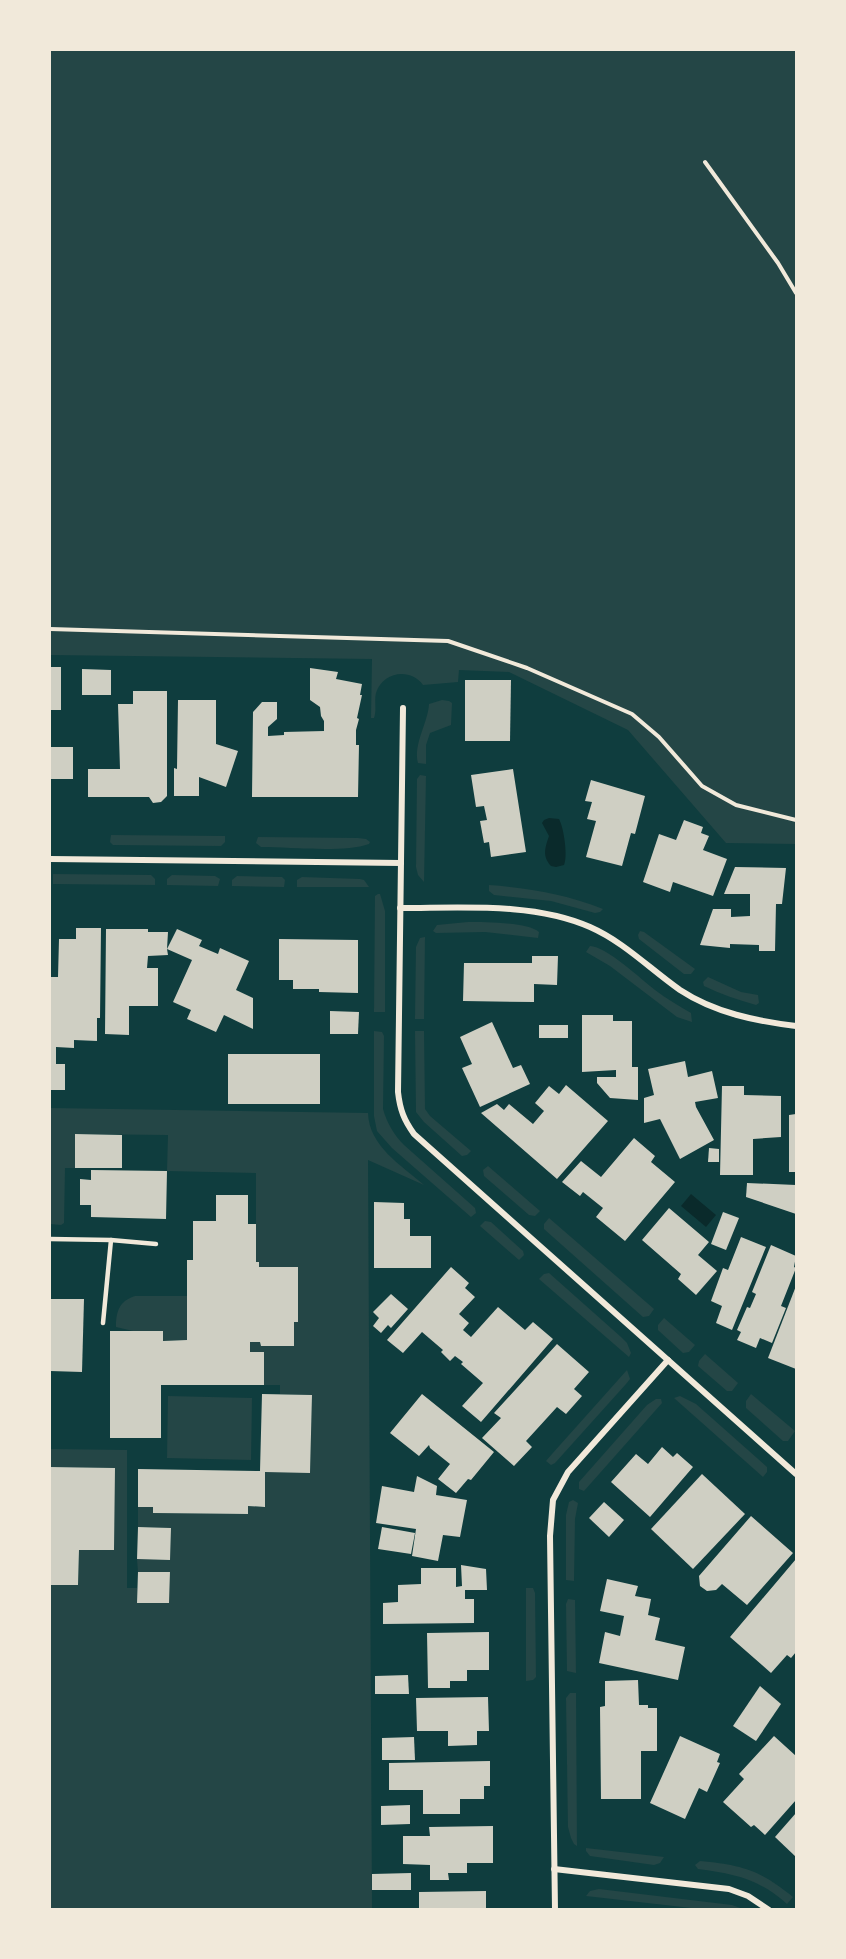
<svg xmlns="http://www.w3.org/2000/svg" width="846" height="1959" viewBox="0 0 846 1959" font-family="'Nunito Sans',sans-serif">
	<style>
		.green { fill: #244646 }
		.water { fill: #0a2a2b }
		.building { fill: #cfcfc3 }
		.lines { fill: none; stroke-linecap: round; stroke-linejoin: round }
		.path { stroke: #f1e9da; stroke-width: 4 }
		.service { stroke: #f1e9da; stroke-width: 4.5 }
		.minor { stroke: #f1e9da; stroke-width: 6 }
	</style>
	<rect width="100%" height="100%" fill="#0f3d3e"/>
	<g class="green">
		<path d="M50 50H796V844L726 843 628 730 509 672 459 670 458 682 423 685C411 668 383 671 376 693 374 701 377 710 374 718H371L372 659 50 655Z"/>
		<path d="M442 700 449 701 452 703 451 725 430 733 426 745V764L418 763C413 744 428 723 429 704Z"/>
		<path d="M420 775 426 776 424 882 418 875 416 867 417 779Z"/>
		<path d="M111 835 225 836V842L221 846 113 845 110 842Z"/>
		<path d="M258 837 358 838 366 839 370 842 369 844C344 853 290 847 261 847L256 843Z"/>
		<path d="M53 874 151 875 155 879V885L53 884Z"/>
		<path d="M172 875 215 876 220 879 218 886 167 885V879Z"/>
		<path d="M237 876 282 877 285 880 284 887 232 886V880Z"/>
		<path d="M302 877 360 879 364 880 369 887H297V880Z"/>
		<path d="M489 885C529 888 565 894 603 909L600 912 595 913 551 901 494 895 489 891Z"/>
		<path d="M378 894H380L385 911V1012H374L375 896Z"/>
		<path d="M468 922C484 922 528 922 539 932L538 938 485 932 436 933 433 931 437 925Z"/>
		<path d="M640 931 644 932 695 969 691 974H684L639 939 638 935Z"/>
		<path d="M425 937 424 1019H415L416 947 420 938Z"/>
		<path d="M590 946C606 946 642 980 655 990 667 999 679 1006 691 1013L692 1022 677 1017 610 966 586 952Z"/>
		<path d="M708 977 741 992 758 995 759 1003 756 1005C738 1000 721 994 704 986L703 982Z"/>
		<path d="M374 1031 382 1032 384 1036 383 1109C387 1123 394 1135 404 1145L475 1208 476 1213 471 1217 392 1148 377 1131 374 1116Z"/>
		<path d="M415 1031H424L425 1109 430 1116 471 1151 467 1155 462 1156 424 1122 416 1112Z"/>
		<path d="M50 1108 368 1113C369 1146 401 1165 424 1185L368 1160 372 1909H50V1585H78L79 1550 114 1468 50 1467V1449L127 1450V1588H137L138 1603H169L170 1572H138L137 1559H170L171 1528 138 1527V1507H153V1513L247 1514 248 1506 264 1507 265 1472H310L312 1395 280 1394V1385H264V1353L250 1352V1342H260L261 1346H294V1322L298 1321V1267H259V1263L256 1262V1173L167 1171 168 1135 76 1134 75 1168H65L64 1223 61 1225 50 1224Z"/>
		<path d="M488 1166 540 1211 535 1216 529 1215 484 1176 483 1170Z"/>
		<path d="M549 1218 654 1309 649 1316 643 1317 544 1229V1224Z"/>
		<path d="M485 1221 491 1222 523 1251 524 1255 519 1260 480 1226Z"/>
		<path d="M549 1273 621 1337 627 1343 631 1353 629 1357 539 1279 544 1274Z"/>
		<path d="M135 1296H187V1340L163 1341V1331H133L116 1327C116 1312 119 1301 135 1296Z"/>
		<path d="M664 1318 695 1345 689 1352 683 1353 658 1330V1325Z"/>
		<path d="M705 1354 738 1383 732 1391H727L698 1366 699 1361Z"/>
		<path d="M627 1370 630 1379 626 1384 555 1463 551 1465 546 1461 552 1454Z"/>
		<path d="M751 1394 795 1431 788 1441H783L746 1408V1401Z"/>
		<path d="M168 1396 252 1398 251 1460 167 1458Z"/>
		<path d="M680 1396 696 1404 767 1467V1472L763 1477 674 1398Z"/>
		<path d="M656 1399H661L662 1403 584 1491 579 1489V1482L647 1405Z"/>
		<path d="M573 1500 578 1503 575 1519 574 1581 566 1580V1515L569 1502Z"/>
		<path d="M526 1588H533L535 1593 536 1677 533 1680 526 1681Z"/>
		<path d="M568 1599 575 1600 576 1673 567 1671 566 1604Z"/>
		<path d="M570 1693H576L577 1846 574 1844 571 1838 568 1827 566 1698Z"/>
		<path d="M586 1848 664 1857 660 1863 654 1865 590 1856 586 1851Z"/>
		<path d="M700 1861C742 1865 760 1870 793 1897L787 1904C758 1878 734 1874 698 1869L695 1865Z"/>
		<path d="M599 1889 732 1905 743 1909H700L586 1896 590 1891Z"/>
	</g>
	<g class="water">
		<path d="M549 818 559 819C564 828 568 857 564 865L556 867 551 866C542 856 545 848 549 836L542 823 544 820Z"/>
		<path d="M691 1194 716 1215 706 1227 681 1206Z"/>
	</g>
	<g class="building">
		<rect x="50" y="667" width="11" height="43"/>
		<path d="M310 668 338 672 336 679 362 684 360 695H362L357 718 359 719 356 730V745H359L358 797H252L253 712 262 702H277V719L268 727V736L284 735V732L324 731V721L321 716 320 707 310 700Z"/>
		<path d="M82 669 111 670V695H82Z"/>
		<path d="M465 680H511L510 741H465Z"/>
		<path d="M133 691H167V796L161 802 153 803 149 797H88V769H120L118 704H133Z"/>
		<path d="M178 700H216V744L238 751 226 787 199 777V796H174V768L177 769Z"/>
		<rect x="50" y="747" width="23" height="32"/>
		<path d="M513 769 526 852 491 857 489 842 484 843 480 821 487 820 484 806 476 807 471 775Z"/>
		<path d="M591 780 645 796 635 834 631 833 622 866 586 857 596 821 587 819 592 802 585 801Z"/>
		<path d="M684 820 703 827 701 833 709 836 703 850 727 859 713 896 673 882 670 892 643 882 659 834 676 840Z"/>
		<path d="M735 867 786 868 782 904H776L775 951H759V945L730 944V948L700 945 713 909H731V917L750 916V894H724Z"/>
		<path d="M76 928H101L100 1018H97V1041L74 1040V1048L56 1047V1064H65V1090H50V977H58L59 939H76Z"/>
		<path d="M106 929H148V932H168L167 949 177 929 202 940 199 946 218 954 220 948 249 961 236 990 253 998V1029L224 1015 216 1032 187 1019 191 1010 173 1002 192 960 167 949 168 955 148 956 147 968H158V1006H129V1035L105 1034Z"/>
		<path d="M279 939 358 940V993L319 992V989H293V980H279Z"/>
		<path d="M532 956H558L557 985 534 984V1002L463 1001 464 963H532Z"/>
		<path d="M330 1011 359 1012 358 1034H330Z"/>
		<path d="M582 1015H613V1021H632V1067H638V1100L610 1098 597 1083V1077H616V1070L582 1072Z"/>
		<path d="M492 1022 513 1068 521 1065 530 1084 480 1107 462 1068 472 1064 460 1037Z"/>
		<rect x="539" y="1025" width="29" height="13"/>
		<rect x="228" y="1054" width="92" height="50"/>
		<path d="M685 1061 688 1077 712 1071 718 1098 695 1102 696 1107 714 1140 680 1159 660 1119 644 1123V1098L654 1095 648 1069Z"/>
		<path d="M566 1085 608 1121 557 1179 481 1113 497 1104 504 1110 509 1104 533 1124 544 1111 535 1103 549 1086 559 1094Z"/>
		<path d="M722 1086H744V1095L781 1096V1137L753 1139V1175H720Z"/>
		<path d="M796 1114V1172H789V1115Z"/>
		<path d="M75 1134 122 1135V1168H75Z"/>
		<path d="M634 1138 655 1156 651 1162 675 1182 625 1241 596 1217 603 1208 583 1192 580 1196 562 1182 581 1161 601 1177Z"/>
		<path d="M709 1148 719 1149V1162H708Z"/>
		<path d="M91 1170 167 1171 166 1219 91 1217V1205H80V1179L91 1180Z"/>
		<path d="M747 1183 796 1185V1214L746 1197Z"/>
		<path d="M216 1195H248V1224H256V1262H259V1267H298V1322H294V1346H261L260 1342H250V1352H264V1385H161V1438H110V1331H163V1341L187 1340V1260H193V1221H216Z"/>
		<path d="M374 1202 404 1203V1219H410V1236H431V1268H374Z"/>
		<path d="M669 1208 709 1242 698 1255 717 1271 696 1295 678 1279 681 1274 642 1240Z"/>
		<path d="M723 1212 739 1218 726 1250 711 1244Z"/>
		<path d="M741 1237 766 1247 732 1330 716 1323 722 1306 711 1301 723 1268 728 1270Z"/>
		<path d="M771 1245 796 1256 794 1267 796 1268 781 1306 786 1308 772 1343 760 1338 756 1348 737 1340 741 1332 737 1330 747 1307 750 1308 756 1294 752 1292Z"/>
		<path d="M451 1267 469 1283 465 1288 475 1297 459 1314 469 1323 463 1330 471 1337 498 1307 525 1330 533 1322 553 1339 481 1422 462 1406 483 1383 461 1364 463 1362 455 1356 450 1361 441 1352 443 1350 422 1332 403 1353 387 1340Z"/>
		<path d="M796 1286V1369L768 1358Z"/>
		<path d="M391 1294 408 1309 391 1328 388 1325 381 1333 373 1326 379 1318 373 1312Z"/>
		<path d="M50 1299H84L82 1372 50 1371Z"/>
		<path d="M557 1344 589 1372 574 1389 582 1396 566 1414 557 1407 526 1441 532 1447 514 1466 482 1438 501 1418 494 1413Z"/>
		<path d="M262 1394 312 1395 310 1473 265 1472V1507L248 1506V1514L153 1513V1507H138V1469L260 1471Z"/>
		<path d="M422 1394 494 1452 471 1480 468 1479 456 1493 438 1479 450 1464 430 1448 429 1445 419 1456 390 1433Z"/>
		<path d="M662 1447 673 1457 677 1453 693 1467 650 1517 611 1482 636 1454 648 1464Z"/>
		<path d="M50 1467 115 1468 114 1550H79L78 1585H50Z"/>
		<path d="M702 1474 745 1514 693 1569 651 1529Z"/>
		<path d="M417 1476 437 1486 436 1495 467 1500 460 1537 443 1535 438 1561 412 1556 416 1529 376 1523 382 1486 414 1492Z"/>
		<path d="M604 1502 624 1520 609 1537 589 1518Z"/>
		<path d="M751 1516 793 1553 747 1605 722 1584 716 1590 707 1591 700 1586 699 1576Z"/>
		<path d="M138 1527 171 1528 170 1560 137 1559Z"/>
		<path d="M382 1527 415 1533 411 1554 378 1549Z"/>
		<path d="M796 1559V1652L791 1658 787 1655 771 1673 730 1637Z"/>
		<path d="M461 1565 486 1569 487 1590H465V1599H474V1623L383 1624V1603L398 1602V1585L421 1584V1568H456V1587L462 1586Z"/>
		<path d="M138 1572H170L169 1603H137Z"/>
		<path d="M607 1579 638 1586 635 1596 651 1599 648 1615 660 1618 655 1640 685 1647 678 1680 599 1663 605 1632 620 1636 624 1616 600 1611Z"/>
		<path d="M489 1632V1670H467V1681H450V1688H428L427 1633Z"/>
		<path d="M408 1675 409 1694H375V1676Z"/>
		<path d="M638 1680 639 1705H648V1708H657V1751H641V1799H601L600 1707 605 1706V1681Z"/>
		<path d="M760 1686 781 1704 756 1741 733 1726Z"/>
		<path d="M488 1697 489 1731H477V1745L448 1746V1731H417L416 1698Z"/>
		<path d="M680 1736 720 1754 717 1762 720 1763 707 1792 699 1788 685 1819 650 1803Z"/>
		<path d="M774 1736 796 1756V1800L765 1835 754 1825 751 1827 723 1802 744 1779 739 1774Z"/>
		<path d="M414 1737 415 1760H382V1738Z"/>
		<path d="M490 1761V1786H484V1799H460V1814H423V1790H389V1763Z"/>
		<path d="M410 1805V1824L381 1825V1806Z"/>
		<path d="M796 1813V1857L775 1837Z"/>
		<path d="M493 1826V1863H467V1873H448L449 1880H430V1865L403 1864V1836H430L429 1827Z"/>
		<path d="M411 1873V1890H372V1874Z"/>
		<path d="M486 1891V1910H419V1892Z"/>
	</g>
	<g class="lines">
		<g class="path">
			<path d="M705 162 778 263 796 293"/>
			<path d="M50 629 448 641 527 668 632 714 659 737 702 786 736 805 796 820"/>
		</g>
		<g class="service">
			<path d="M50 1239 111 1240 156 1244"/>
			<path d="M103 1323 111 1240"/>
		</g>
		<g class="minor">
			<path d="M403 708 398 1092C400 1110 404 1120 414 1134L796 1474"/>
			<path d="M50 859 401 863"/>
			<path d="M400 908C461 908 534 902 590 927 624 942 650 969 680 990 715 1013 756 1021 796 1026"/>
			<path d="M554 1869 729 1889 748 1896 769 1910"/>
			<path d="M555 1910 550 1536 553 1500 568 1472 668 1360"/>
		</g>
	</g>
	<rect width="846" height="1959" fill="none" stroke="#f1e9da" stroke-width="102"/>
</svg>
